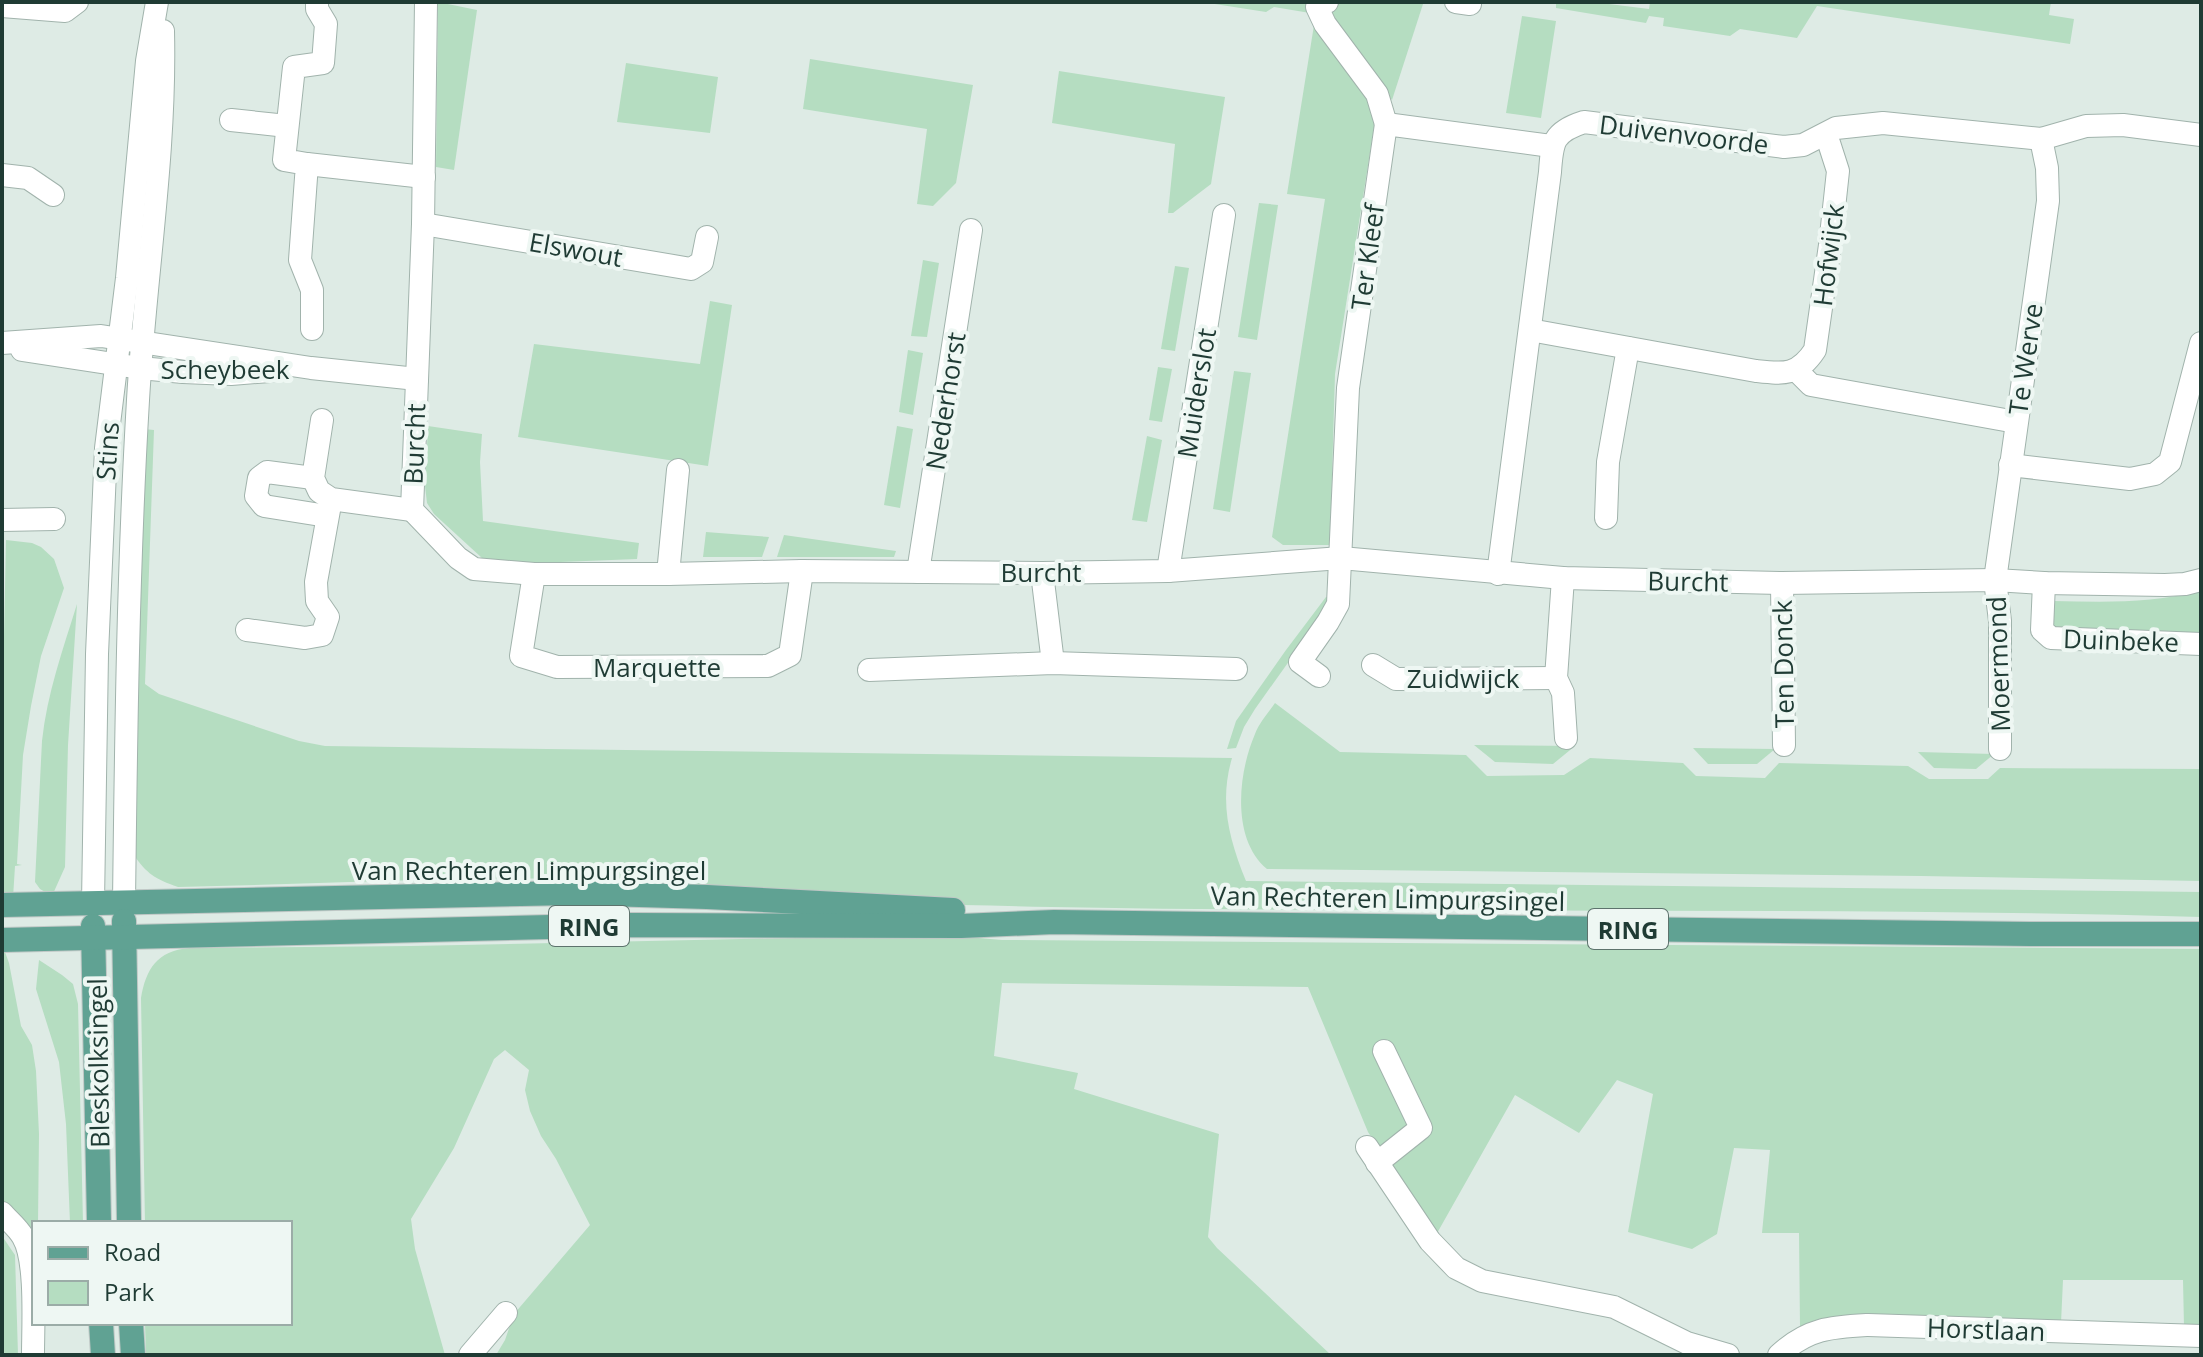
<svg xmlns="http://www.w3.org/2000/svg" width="2203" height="1357" viewBox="0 0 2203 1357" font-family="'Open Sans',sans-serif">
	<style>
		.green { fill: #b5ddc1 }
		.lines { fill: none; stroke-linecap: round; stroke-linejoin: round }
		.minor-casing { stroke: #a1b3ac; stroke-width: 24 }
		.major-casing { stroke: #c0c8c6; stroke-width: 26 }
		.minor { stroke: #fff; stroke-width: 22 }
		.major { stroke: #60a293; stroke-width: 24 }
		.labels { text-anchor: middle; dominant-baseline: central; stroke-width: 8; stroke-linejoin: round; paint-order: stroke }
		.shield { fill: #eef7f3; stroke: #5d736d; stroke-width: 2 }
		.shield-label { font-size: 24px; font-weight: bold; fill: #1f3b34 }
		.street-label { font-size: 26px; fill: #1f3b34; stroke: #eef7f3 }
	</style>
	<rect width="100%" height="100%" fill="#deebe5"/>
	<g class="green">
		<path d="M438 2 477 10 454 170 436 167Z"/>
		<path d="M1202 2H1305L1310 13 1274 7 1266 12Z"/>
		<path d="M1339 2H1413L1423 4 1392 100 1326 9Z"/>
		<path d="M1556 2H1593L1649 9 1650 2H2051L2049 15 2074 19 2070 44 1817 6 1797 38 1740 29 1730 36 1663 26 1664 18 1649 16 1646 23 1556 8Z"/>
		<path d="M1522 16 1556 21 1541 118 1506 113Z"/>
		<path d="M1314 25 1373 100 1375 121 1335 374 1330 545H1283L1272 537 1325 199 1287 194Z"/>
		<path d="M810 59 973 85 956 183 933 206 917 204 927 129 803 109Z"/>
		<path d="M626 63 718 77 710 133 617 122Z"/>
		<path d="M1059 71 1225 97 1211 184 1173 213H1168L1175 144 1052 123Z"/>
		<path d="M1259 203 1278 205 1257 340 1238 337Z"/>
		<path d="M923 260 939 263 927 337 911 336Z"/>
		<path d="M1175 266 1189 268 1175 351 1161 349Z"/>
		<path d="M710 301 732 305 708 466 518 437 534 344 700 364Z"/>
		<path d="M908 350 923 353 913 415 899 412Z"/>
		<path d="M1158 367 1172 369 1162 422 1149 420Z"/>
		<path d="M1234 371 1251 373 1230 512 1213 509Z"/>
		<path d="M428 426 482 434 480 462 483 521 639 543 637 559 509 564 482 558 434 514 427 503 425 486Z"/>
		<path d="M897 426 913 429 900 508 884 505Z"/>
		<path d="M143 429 154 430 145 684 159 694 299 741 325 746 1232 758C1219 802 1229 839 1246 881L2201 892V917C1818 906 1435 914 1052 907 967 905 882 904 798 896 747 891 697 883 646 881 490 874 334 884 178 887 155 879 147 874 133 854Z"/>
		<path d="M1147 436 1162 440 1147 522 1132 520Z"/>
		<path d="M706 532 769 537 762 557H703Z"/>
		<path d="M784 535 896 551 894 557H777Z"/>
		<path d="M6 540 32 543 41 547 54 559 64 588 41 656 31 706 23 755 17 864 22 865 15 866 13 898 2 899V733Z"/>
		<path d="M2201 590V635L2058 630 2052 625 2053 601C2104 602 2152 604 2201 590Z"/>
		<path d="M1326 597 1334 598 1255 709 1244 727 1236 748 1227 749 1236 721 1286 650Z"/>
		<path d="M77 604 68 745 65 867 52 896 40 889 35 882 42 741C47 694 63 649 77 604Z"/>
		<path d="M1275 703 1340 752 1466 755 1487 776 1564 775 1590 758 1683 763 1696 776 1765 778 1779 763 1908 766 1929 779H1988L2000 768 2201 769V881L1921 876 1267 869C1231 839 1238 773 1255 734 1259 723 1268 713 1275 703Z"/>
		<path d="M1474 745 1575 746 1553 764 1495 762Z"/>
		<path d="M1693 748 1775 749 1757 764H1708Z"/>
		<path d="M1918 752 1994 754 1976 769 1934 768Z"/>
		<path d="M889 936 967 937 1002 940 2201 949V1328L2184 1327 2183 1280H2063L2061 1323 1841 1316 1815 1321 1800 1327 1799 1233H1762L1770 1150 1734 1148 1717 1234 1692 1249 1628 1232 1653 1094 1617 1080 1579 1133 1515 1095 1436 1235 1368 1132 1308 987 1002 983 994 1056 1078 1073 1074 1089 1219 1134 1208 1237 1217 1248 1331 1355H496L505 1340 514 1314 590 1225 556 1159 541 1136 530 1111 525 1090 529 1070 505 1050 494 1059 454 1148 411 1219 415 1249 445 1355H146L145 1323H290V1223H145L141 998C146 969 157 951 189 948L411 946Z"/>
		<path d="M2 952H5L9 963 21 1026 32 1045 36 1071 39 1134 38 1223H34V1228L27 1232 2 1205Z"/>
		<path d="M39 960 62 975 73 984 78 1004 83 1223H70L66 1124 59 1062 36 989Z"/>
		<path d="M2 1236 15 1255 18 1355H2Z"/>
	</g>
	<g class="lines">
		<g class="minor-casing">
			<g id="minor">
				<path d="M426 2 423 224 412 510 458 558 474 569 534 574H668L802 571 1042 573 1168 571 1341 558 1563 578 1782 583 1995 580 2044 583 2165 585 2185 584 2201 580"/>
				<path d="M1327 2 1317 7 1325 24 1377 94 1386 124"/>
				<path d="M1456 2 1470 4"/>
				<path d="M2 6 65 11 77 2"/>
				<path d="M231 120 287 126"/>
				<path d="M307 164 424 177"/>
				<path d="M2 175 28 178 53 195"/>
				<path d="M423 224 691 269 702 262 707 237"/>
				<path d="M312 329V290L300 260 307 164 284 160 294 67 323 63 326 24 317 9V2"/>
				<path d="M1530 330 1756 371C1784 374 1798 376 1815 350L1830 245 1838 171 1829 143 1824 135"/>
				<path d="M2 343 101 336 311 368 417 379"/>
				<path d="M22 350 140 368 183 372 231 374 270 371"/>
				<path d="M1796 370 1811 385 2016 422"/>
				<path d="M322 420 313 478 319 491 331 499 412 510"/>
				<path d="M2010 465 2130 479 2155 474 2170 462 2201 343"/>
				<path d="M313 478 267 472 259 478 256 496 264 506 327 516"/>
				<path d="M1606 518 1608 462 1628 348"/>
				<path d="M2 520 54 519"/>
				<path d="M1168 571 1224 215"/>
				<path d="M918 572 971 230"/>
				<path d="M1042 573 1053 663"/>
				<path d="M534 574 521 656 557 667 768 666 790 655 802 571"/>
				<path d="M668 574 678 470"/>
				<path d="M1498 574 1550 172C1552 142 1553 132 1584 122L1784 147 1803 145 1836 128 1883 123 2041 139 2086 126 2123 125 2201 135"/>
				<path d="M1563 578 1556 678 1563 693 1566 738"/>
				<path d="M1782 583 1784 745"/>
				<path d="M2044 583 2042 630 2051 638 2201 644"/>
				<path d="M247 630 305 638 322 635 328 617 317 601 316 582 331 499"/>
				<path d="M1373 665 1396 679 1556 678"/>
				<path d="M869 670 1053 663 1236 669"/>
				<path d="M1319 676 1300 662 1328 622 1338 604 1348 388 1386 124 1551 146"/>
				<path d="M2000 749V621L1995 580 2048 201 2047 168 2041 139"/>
				<path d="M93 903 97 654 106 448 127 278 147 61 157 2"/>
				<path d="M124 903C126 735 128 568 138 400 145 277 166 154 163 31"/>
				<path d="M1367 1147 1430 1241 1456 1268 1482 1281 1614 1307 1687 1343 1728 1355"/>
				<path d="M1377 1163 1421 1128 1384 1051"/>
				<path d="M2 1213C9 1221 18 1228 23 1237 37 1260 33 1326 33 1355"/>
				<path d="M470 1355 506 1313"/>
				<path d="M1779 1355C1808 1328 1832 1327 1868 1325L2201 1336"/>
			</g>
		</g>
		<g class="major-casing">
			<g id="major">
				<path d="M2 905 572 893 707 897 953 910"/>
				<path d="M124 921 129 1223"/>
				<path d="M93 926 99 1223"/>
				<path d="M2 940 631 925 961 926 1054 922 2030 934H2201"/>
				<path d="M101 1323 103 1355"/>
				<path d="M131 1323 133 1355"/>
			</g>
		</g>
		<use href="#minor" class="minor"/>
		<use href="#major" class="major"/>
	</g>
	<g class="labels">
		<g class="shield">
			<rect x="549" y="906" width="80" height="40" rx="6"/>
			<rect x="1588" y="909" width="80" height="40" rx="6"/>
		</g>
		<g class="shield-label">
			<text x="589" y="926">RING</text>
			<text x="1628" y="929">RING</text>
		</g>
		<g class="street-label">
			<text transform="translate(1684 134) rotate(7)">Duivenvoorde</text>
			<text transform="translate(576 249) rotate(10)">Elswout</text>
			<text transform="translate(1828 255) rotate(-83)">Hofwijck</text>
			<text transform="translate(1367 257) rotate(-82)">Ter Kleef</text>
			<text transform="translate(2025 359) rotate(-82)">Te Werve</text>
			<text x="225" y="369">Scheybeek</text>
			<text transform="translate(1196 393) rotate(-81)">Muiderslot</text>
			<text transform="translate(945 401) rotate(-81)">Nederhorst</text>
			<text transform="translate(414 444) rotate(-88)">Burcht</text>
			<text transform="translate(107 451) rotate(-86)">Stins</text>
			<text x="1041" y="572">Burcht</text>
			<text transform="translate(1688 581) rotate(1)">Burcht</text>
			<text transform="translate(2121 640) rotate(2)">Duinbeke</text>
			<text transform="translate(1783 664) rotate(-91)">Ten Donck</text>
			<text transform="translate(1998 664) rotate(-92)">Moermond</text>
			<text x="657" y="667">Marquette</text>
			<text x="1463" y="678">Zuidwijck</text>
			<text x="529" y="870">Van Rechteren Limpurgsingel</text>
			<text transform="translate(1388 898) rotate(1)">Van Rechteren Limpurgsingel</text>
			<text transform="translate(98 1063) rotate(-91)">Bleskolksingel</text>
			<text transform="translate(1986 1329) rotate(2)">Horstlaan</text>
		</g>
	</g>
	<rect width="2203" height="1357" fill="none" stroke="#1f3b34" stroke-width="8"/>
	<rect x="32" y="1221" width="260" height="104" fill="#eef7f3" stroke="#9baca7" stroke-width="2"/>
	<rect x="48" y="1247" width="40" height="12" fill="#60a293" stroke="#9baca7" stroke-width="2"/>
	<text x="104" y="1261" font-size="24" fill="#1f3b34">Road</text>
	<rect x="48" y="1281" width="40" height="24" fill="#b5ddc1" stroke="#9baca7" stroke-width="2"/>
	<text x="104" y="1301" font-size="24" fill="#1f3b34">Park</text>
</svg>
